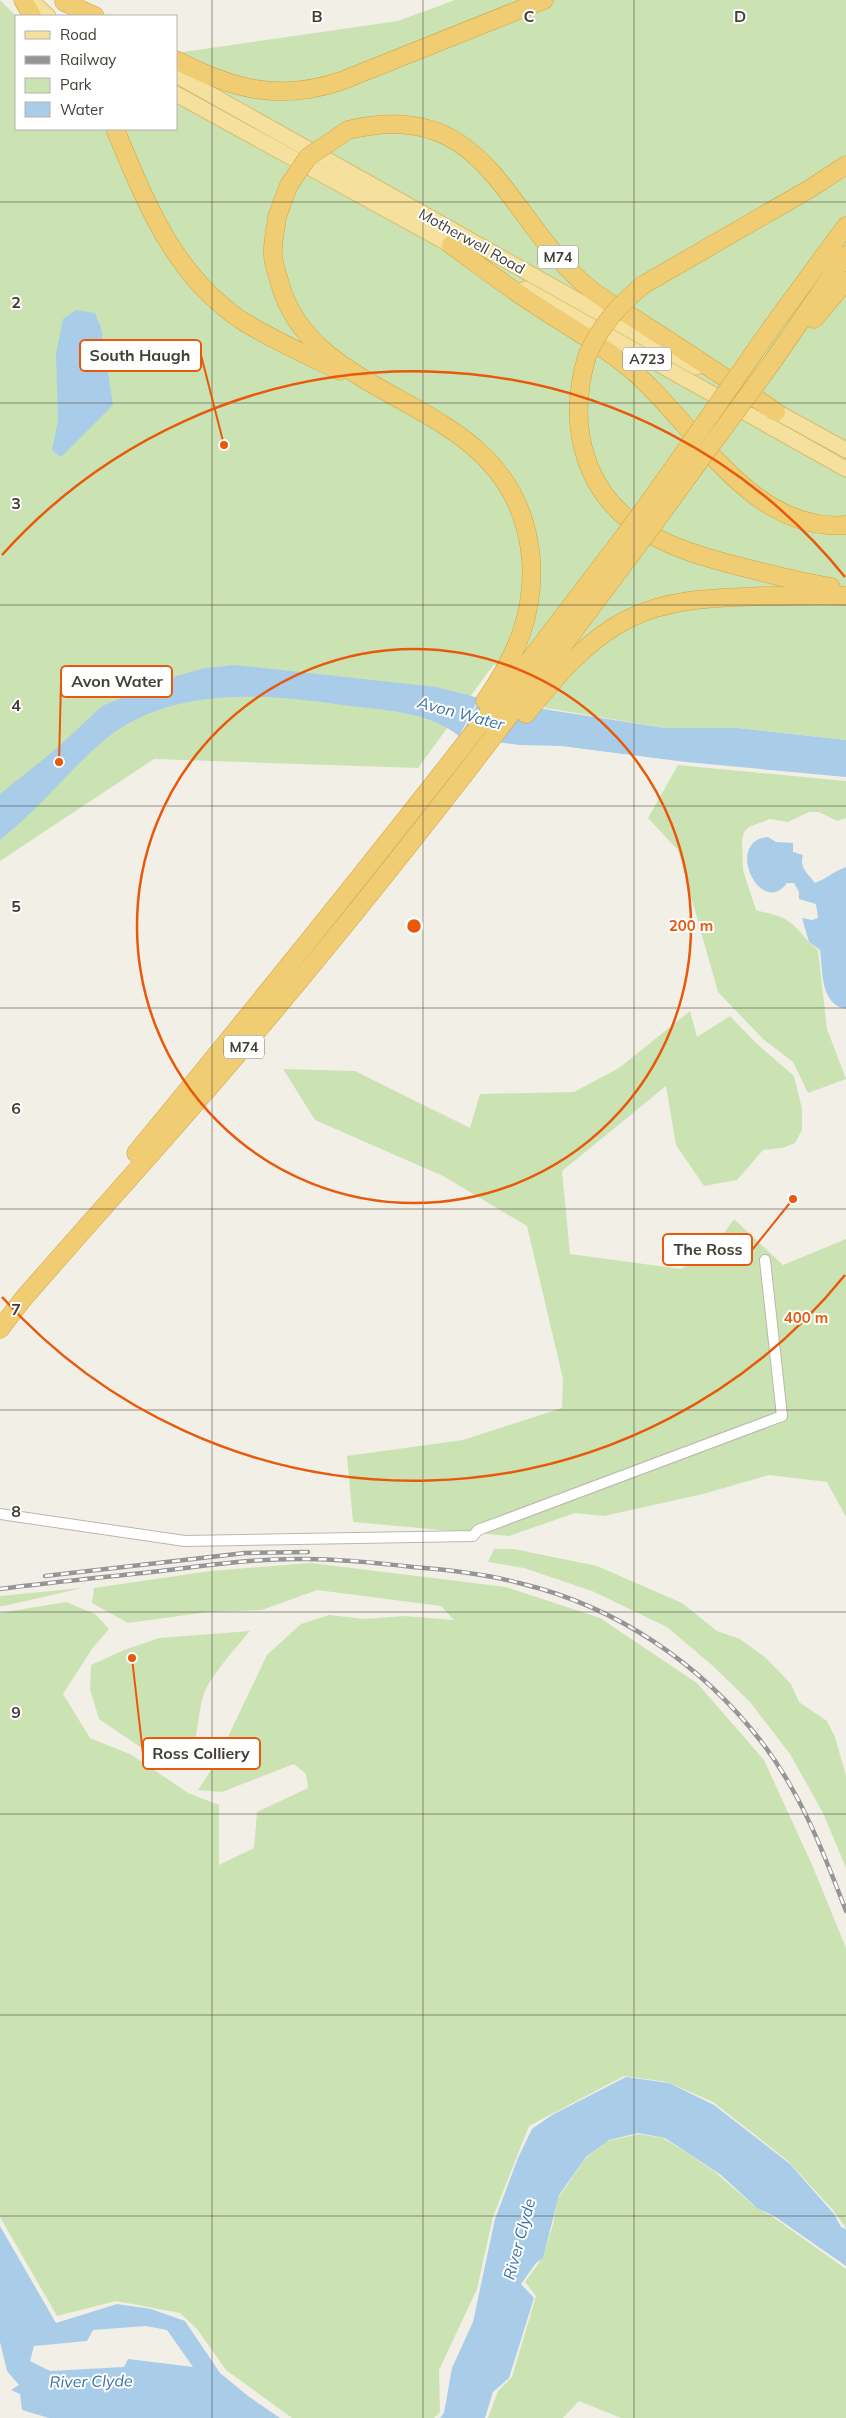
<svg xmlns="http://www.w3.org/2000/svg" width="846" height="2418" viewBox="0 0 846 2418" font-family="Mulish,sans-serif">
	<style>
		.green { fill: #cbe3b3 }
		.water { fill: #a9cce9; fill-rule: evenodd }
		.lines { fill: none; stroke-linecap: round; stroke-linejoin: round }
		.street-casing { stroke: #bcb7ab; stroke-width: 12 }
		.primary-casing { stroke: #d8be6f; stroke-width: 17 }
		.highway-casing { stroke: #cfa344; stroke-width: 19 }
		.street { stroke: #fff; stroke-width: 10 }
		.primary { stroke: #f5e09d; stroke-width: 15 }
		.highway { stroke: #f0cd73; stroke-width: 18 }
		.rail-casing { stroke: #959595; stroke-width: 4.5 }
		.rail { stroke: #fff; stroke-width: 2.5; stroke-dasharray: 8; stroke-linecap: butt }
		.highway-bridge-casing { stroke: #cfa344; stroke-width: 19; stroke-linecap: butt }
		.highway-bridge { stroke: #f0cd73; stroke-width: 18 }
		.grid { fill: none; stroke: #444037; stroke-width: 1; stroke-opacity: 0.55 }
		.ring { fill: none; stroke: #e8590c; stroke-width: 2.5 }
		.labels { text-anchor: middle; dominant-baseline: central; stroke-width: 4; stroke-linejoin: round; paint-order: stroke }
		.shield { fill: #fff; stroke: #7c7973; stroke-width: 1 }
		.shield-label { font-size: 14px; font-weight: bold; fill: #444037 }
		.street-label { font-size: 15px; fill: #444037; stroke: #fff }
		.water-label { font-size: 16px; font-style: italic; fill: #3a73a6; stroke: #fff }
		.grid-label { font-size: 16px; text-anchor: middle; font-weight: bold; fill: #444037; stroke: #fff; stroke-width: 4; stroke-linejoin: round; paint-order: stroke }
		.centre { fill: #e8590c; stroke: #fff; stroke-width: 2.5 }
		.ring-label { font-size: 15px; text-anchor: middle; font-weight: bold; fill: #e8590c; stroke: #fff; stroke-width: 4; stroke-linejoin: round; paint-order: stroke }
		.leader { fill: none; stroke: #e8590c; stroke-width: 2 }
		.callout-dot { fill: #e8590c; stroke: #fff; stroke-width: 2 }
		.callout { fill: #fff; stroke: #e8590c; stroke-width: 2 }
		.callout-label { font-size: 16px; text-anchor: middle; font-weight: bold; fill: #444037 }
	</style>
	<rect width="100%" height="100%" fill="#f2efe7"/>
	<g class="green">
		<path d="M0 0 16 16V129H176V53L398 21 455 0H846V740L738 728H665L546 708 494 664 418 768 154 759 0 861Z"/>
		<path d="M678 765 846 781V818L837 821 819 812H809L788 822 770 819 749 827 744 832 742 840 743 870 756 910C765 913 775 914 783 918 798 925 805 941 818 950L827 1029 846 1079 808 1093 793 1062 763 1039 718 992 678 850 648 818Z"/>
		<path d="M690 1011 697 1037 730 1016 756 1043 794 1076 802 1109V1130L795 1143 782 1148 763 1150 737 1180 704 1186 676 1145 666 1086 562 1171 570 1254 681 1269 712 1250 734 1219 783 1265 846 1239V1517L827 1482 769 1475 703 1494 604 1516 575 1513 509 1536 353 1522 347 1456 463 1440 562 1408 563 1379 527 1226 443 1176 315 1120 283 1069 355 1071 470 1128 480 1094 574 1092 619 1068Z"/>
		<path d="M494 1549H514L597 1566 682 1603 717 1631 740 1639 766 1658 791 1684 799 1702 827 1721 835 1737 846 1776V1868L823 1813 790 1754 750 1702 714 1667 667 1627 592 1591 524 1568 488 1562Z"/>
		<path d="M311 1563 506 1587 600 1618 697 1683 764 1760 813 1867 846 1948V2228L832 2209 788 2161 713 2102 667 2082 624 2076 529 2126 493 2217 477 2289 439 2370 440 2412 434 2418H292L226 2370 197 2329 180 2313 116 2301 57 2316 0 2217V1613L66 1602 95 1614 109 1629 92 1649 63 1694 90 1738 132 1755 188 1793 219 1805V1865L254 1848 257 1812 308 1788 306 1774 294 1764 222 1792 198 1790 215 1764 267 1655 301 1624 329 1615 364 1619 404 1616 454 1620 441 1606 317 1590 262 1610 208 1612 128 1623 92 1603 94 1588 210 1571Z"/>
		<path d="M82 1588 4 1606H0V1596Z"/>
		<path d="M250 1631C238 1645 209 1678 204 1694 194 1721 204 1751 171 1768L99 1719 90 1689 91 1665 124 1650 159 1638Z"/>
		<path d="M639 2134 663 2138 687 2153 715 2172 753 2205 773 2217 846 2269V2418H621L579 2401 563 2418H488L498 2391 512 2377 536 2296 525 2282 543 2257 553 2224 558 2198 585 2159 607 2141Z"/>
	</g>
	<g class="water">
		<path d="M76 310 95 313 101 328 113 405 61 457 52 450 58 420 56 354 63 319Z"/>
		<path d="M235 665 436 687 479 698 459 736C428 711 381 710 343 705 260 693 162 685 95 748 63 778 35 812 0 840V794L56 749 102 706 173 677 205 668Z"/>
		<path d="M480 699 665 728H738L846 740V777L686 762 561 746 520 745 460 737Z"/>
		<path d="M768 837 776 842 793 843V852L803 855C799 867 807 873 815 883 826 879 834 871 846 867V1009C820 1004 823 972 820 950L809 942 802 918 812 920 818 918 816 904 799 899V892L794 883H787C761 919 723 841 768 837Z"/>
		<path d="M626 2077 669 2083 714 2105 790 2164 834 2214 841 2227 846 2229V2266L774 2216 757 2208 721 2175 665 2138 638 2133 609 2140 586 2157 559 2195 543 2258 536 2263 521 2284 534 2298 509 2378 493 2392 485 2418H440L444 2413 452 2368 473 2322 495 2219 518 2158 532 2129 552 2115Z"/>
		<path d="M0 2226 56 2323 117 2304 151 2309 185 2321 220 2373 248 2396 280 2418H49L22 2410 20 2394 11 2390 19 2385 7 2371 0 2342ZM146 2326 167 2330 193 2367 128 2359 124 2367 50 2371 30 2361 34 2346 87 2341 93 2330Z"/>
	</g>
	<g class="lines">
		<g class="street-casing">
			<path id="street" d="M0 1514 185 1541 473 1536 478 1530 782 1416 765 1260"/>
		</g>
		<g class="primary-casing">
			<g id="primary">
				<path d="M30 0 48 16"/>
				<path d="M176 75 696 367"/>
				<path d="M176 94 460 250"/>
				<path d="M525 289 846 469"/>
				<path d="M766 406 846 450"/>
			</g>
		</g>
		<g class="highway-casing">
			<g id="highway">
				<path d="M23 0 32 16"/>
				<path d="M64 2 95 16"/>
				<path d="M176 60C232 89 279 102 341 81L544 0"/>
				<path d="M115 129C146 202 172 273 241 320 272 340 307 355 340 371"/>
				<path d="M348 130C486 97 502 211 583 283 602 300 625 312 646 326 690 354 733 383 776 412"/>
				<path d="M277 217C276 229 272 243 273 255 273 264 278 275 280 284 316 413 518 392 531 560 535 614 515 658 485 701"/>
				<path d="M451 245C479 265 506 286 534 304 564 324 595 341 623 363 693 417 746 533 846 525"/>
				<path d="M643 285 811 188 846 165"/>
				<path d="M814 319 846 281"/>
				<path d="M774 324 846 226"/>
				<path d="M587 356C565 431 586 503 659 539 685 552 711 559 738 566 769 574 799 582 831 587"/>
				<path d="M773 361 846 255"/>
				<path d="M642 512 674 467"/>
				<path d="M656 521 687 478"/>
				<path d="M526 714C555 678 586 640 628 619 671 597 720 598 766 596 793 596 819 595 846 596"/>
				<path d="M136 1153C303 950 467 745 625 535"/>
				<path d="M0 1329 23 1299C101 1209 182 1121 258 1030 391 873 515 710 638 545"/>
			</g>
		</g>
		<use href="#street" class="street"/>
		<use href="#primary" class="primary"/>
		<use href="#highway" class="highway"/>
		<g class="rail-casing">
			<g id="rail">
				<path d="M45 1576 245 1553 308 1552"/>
				<path d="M0 1589C54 1582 107 1577 161 1571 210 1565 258 1558 307 1559 343 1559 378 1563 413 1567 451 1570 487 1574 523 1584 617 1607 701 1664 760 1740 800 1791 823 1851 846 1911"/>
			</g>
		</g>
		<use href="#rail" class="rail"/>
		<g class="highway-bridge-casing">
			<g id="highway-bridge">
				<path d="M277 217 289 185 308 157 348 130"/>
				<path d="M587 356C600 326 618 306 643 285"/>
				<path d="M674 467 774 324"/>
				<path d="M687 478 773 361"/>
				<path d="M625 535 642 512"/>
				<path d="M638 545 656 521"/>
			</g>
		</g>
		<use href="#highway-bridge" class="highway-bridge"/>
	</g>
	<path class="grid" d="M212 0V2418M423 0V2418M634 0V2418M0 202H846M0 403H846M0 605H846M0 806H846M0 1008H846M0 1209H846M0 1410H846M0 1612H846M0 1814H846M0 2015H846M0 2216H846"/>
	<g class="ring">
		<circle cx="414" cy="926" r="277"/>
		<path d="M845 1275A554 554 0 0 1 2 1297M2 555A554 554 0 0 1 845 577"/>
	</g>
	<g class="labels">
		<g class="shield">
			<rect x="538" y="245.5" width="40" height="23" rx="4"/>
			<rect x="623" y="347.5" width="48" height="23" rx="4"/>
			<rect x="224" y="1035.5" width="40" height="23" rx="4"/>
		</g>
		<g class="shield-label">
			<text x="558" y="257">M74</text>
			<text x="647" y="359">A723</text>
			<text x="244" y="1047">M74</text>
		</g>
		<g class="street-label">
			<text transform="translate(472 241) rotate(29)">Motherwell Road</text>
		</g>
		<g class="water-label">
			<text transform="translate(461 713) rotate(15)">Avon Water</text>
			<text transform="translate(519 2239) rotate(-75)">River Clyde</text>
			<text transform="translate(91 2381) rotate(-1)">River Clyde</text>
		</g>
	</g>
	<g class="grid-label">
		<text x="317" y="22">B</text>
		<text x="529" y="22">C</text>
		<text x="740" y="22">D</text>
		<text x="16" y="308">2</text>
		<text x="16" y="509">3</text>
		<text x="16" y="711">4</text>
		<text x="16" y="912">5</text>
		<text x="16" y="1114">6</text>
		<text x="16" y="1315">7</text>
		<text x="16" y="1517">8</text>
		<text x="16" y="1718">9</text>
	</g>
	<circle cx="414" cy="926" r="8" class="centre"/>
	<g class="ring-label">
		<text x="691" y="931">200 m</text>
		<text x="806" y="1323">400 m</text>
	</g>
	<path class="leader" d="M224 445L201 355M59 762L61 682M793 1199L752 1250M132 1658L143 1754"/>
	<g class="callout-dot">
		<circle cx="224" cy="445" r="5"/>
		<circle cx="59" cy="762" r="5"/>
		<circle cx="793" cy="1199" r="5"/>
		<circle cx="132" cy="1658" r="5"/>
	</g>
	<g class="callout">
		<rect x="80" y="340" width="121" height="31" rx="5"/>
		<rect x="61" y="666" width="111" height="31" rx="5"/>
		<rect x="663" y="1234" width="89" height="31" rx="5"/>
		<rect x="143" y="1738" width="117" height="31" rx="5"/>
	</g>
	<g class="callout-label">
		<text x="140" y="361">South Haugh</text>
		<text x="117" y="687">Avon Water</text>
		<text x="708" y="1255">The Ross</text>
		<text x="201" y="1759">Ross Colliery</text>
	</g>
	<rect x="15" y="15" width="162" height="115" fill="#ffffff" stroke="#b4b3af"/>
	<rect x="25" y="31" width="25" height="8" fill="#f5e09d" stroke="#b4b3af"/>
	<text x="60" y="40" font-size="15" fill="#444037">Road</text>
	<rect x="25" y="56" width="25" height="8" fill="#959595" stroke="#b4b3af"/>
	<text x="60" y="65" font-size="15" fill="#444037">Railway</text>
	<rect x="25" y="78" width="25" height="15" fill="#cbe3b3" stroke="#b4b3af"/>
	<text x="60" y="90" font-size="15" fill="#444037">Park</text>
	<rect x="25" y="102" width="25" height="15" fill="#a9cce9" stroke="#b4b3af"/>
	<text x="60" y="115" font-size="15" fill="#444037">Water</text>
</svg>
